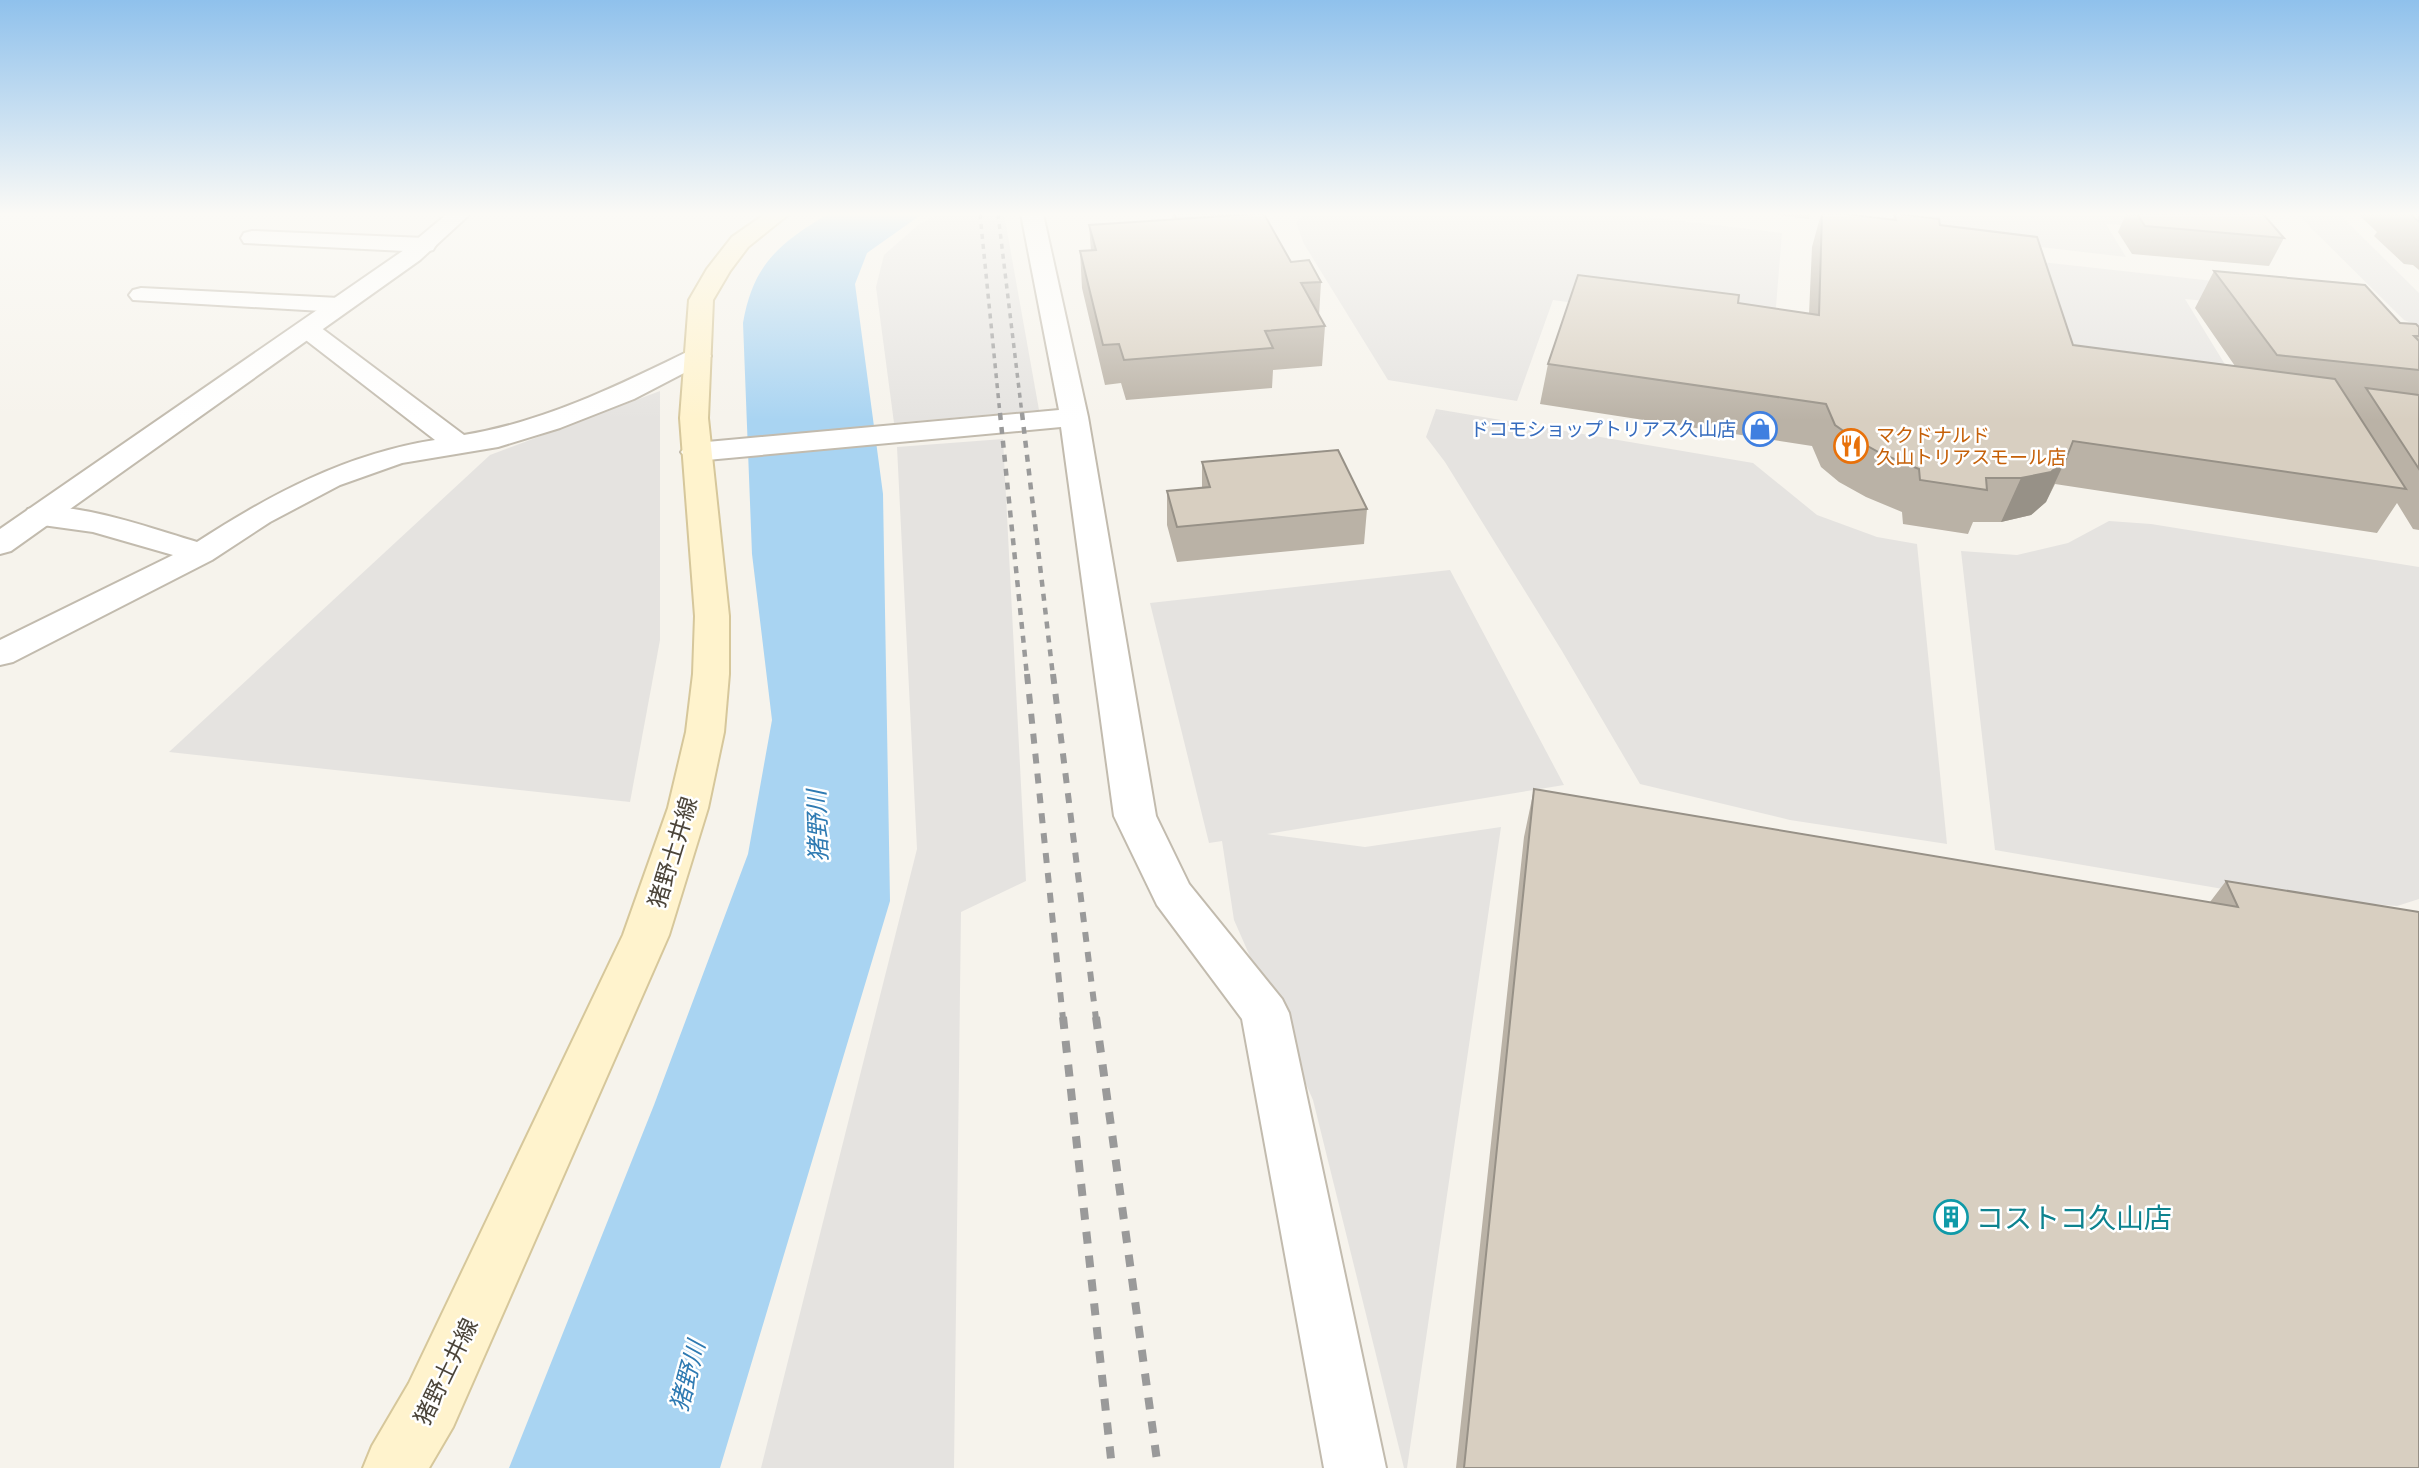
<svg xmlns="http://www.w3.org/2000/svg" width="2419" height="1468" viewBox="0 0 2419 1468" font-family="'IBM Plex Sans','Noto Sans JP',sans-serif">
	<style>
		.parking { fill: #e5e3e0 }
		.water { fill: #a9d4f2 }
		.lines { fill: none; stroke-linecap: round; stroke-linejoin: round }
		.minor-casing { stroke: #c2bbae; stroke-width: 4 }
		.tertiary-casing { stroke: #c2bbae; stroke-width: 4 }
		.secondary-casing { stroke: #d6c79b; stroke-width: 4 }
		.minor { fill: #fff; fill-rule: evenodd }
		.tertiary { fill: #fff; fill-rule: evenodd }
		.secondary { fill: #fff3cd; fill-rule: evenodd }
		.rail-far3 { stroke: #9a9a9a; stroke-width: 3.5; stroke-dasharray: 5 5; stroke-linecap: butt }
		.rail-far2 { stroke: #9a9a9a; stroke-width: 4.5; stroke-dasharray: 7 7; stroke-linecap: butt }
		.rail-far1 { stroke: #9a9a9a; stroke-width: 6; stroke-dasharray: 10 10; stroke-linecap: butt }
		.rail { stroke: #9a9a9a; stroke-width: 8; stroke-dasharray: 12 12; stroke-linecap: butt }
		.wall { fill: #bab2a6 }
		.shaded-wall { fill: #979187 }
		.building { fill: #d8cfc1; stroke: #979187; stroke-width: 2 }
		.labels { text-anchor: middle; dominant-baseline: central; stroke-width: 5; stroke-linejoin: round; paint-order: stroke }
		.far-shop-label { font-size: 19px; fill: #366cbe; stroke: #fff; text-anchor: end }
		.far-food-label { font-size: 19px; fill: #c56008; stroke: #fff; text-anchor: start }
		.street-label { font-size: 23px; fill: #4b4439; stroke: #fff }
		.water-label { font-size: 24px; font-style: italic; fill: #2e7ab2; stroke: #fff }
		.near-culture-label { font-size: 28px; fill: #0d838f; stroke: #fff; text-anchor: start }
	</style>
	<rect width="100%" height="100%" fill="#f6f3ec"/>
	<g class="parking">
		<path d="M937 214H1004L1039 410 894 423 876 287 884 255 918 225Z"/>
		<path d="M1302 214H1623L1782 233 1774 331 1553 300 1517 401 1388 380 1304 244 1296 222Z"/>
		<path d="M1930 214H2149L2160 228 2106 224 2126 257 1937 235Z"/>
		<path d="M2297 214H2339L2419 293V326L2404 320Z"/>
		<path d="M2023 260 2312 292 2328 313 2185 299 2251 407 2057 381Z"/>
		<path d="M660 391V640L630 802 169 752 490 455Z"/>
		<path d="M1436 409 1753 463 1817 515 1877 537 1917 544 1947 844 1790 820 1640 784 1562 651 1445 462 1426 437Z"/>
		<path d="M1003 439 1026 881 961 912 954 1468H761L917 849 897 447Z"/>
		<path d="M2109 521 2151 524 2419 567V899L2397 906 2258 895 1995 850 1961 551 2017 555 2068 543Z"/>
		<path d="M1450 570 1564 785 1267 834 1365 847 1501 827 1407 1468H1404L1313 1100 1234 920 1222 841 1209 843 1150 603Z"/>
	</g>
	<path class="water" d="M828 214H922L867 253 855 284 883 494 890 901 720 1468H509L654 1105 748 854 772 720 752 554 743 323C753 265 778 244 828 214Z"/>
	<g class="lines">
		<g class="minor-casing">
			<g id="minor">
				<path d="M1021 214H1043L1088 417 1156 816 1189 884 1282 999 1289 1013 1386 1468H1324L1242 1019 1157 905 1114 816 1061 427 696 461 686 458 681 452 686 446 696 443 1059 410Z"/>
				<path d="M252 231 425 238 433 240 436 245 433 250 425 252 244 243 241 238 244 233Z"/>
				<path d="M141 288 339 298 348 300 351 305 348 310 339 312 133 300 129 295 133 290Z"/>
				<path d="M307 321 316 324 464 435C544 422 617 386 689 351L698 348 707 351 711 356 707 361 634 399 560 428 498 447 402 463 340 485 270 522 212 560 13 662 0 665V640L173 555 93 532 28 523 23 516 28 509C71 499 153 529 197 542 271 494 346 454 435 440L298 334 294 329 298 324Z"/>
			</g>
		</g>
		<g class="tertiary-casing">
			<path id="tertiary" d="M447 214H470L420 260 11 551 0 554V529L404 250Z"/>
		</g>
		<g class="secondary-casing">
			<path id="secondary" d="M765 214H789L748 247 730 271 713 300 708 418 729 616V674L724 732 708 808 669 935 453 1427 429 1468H363L372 1446 409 1383 623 935 668 808 686 732 693 674 695 616 680 418 689 300 707 269 732 237Z"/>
		</g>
		<use href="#minor" class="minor"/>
		<use href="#tertiary" class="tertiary"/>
		<use href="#secondary" class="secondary"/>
		<g class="rail-far3">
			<path d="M980 214 1000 414"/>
			<path d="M998 214 1022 414"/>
		</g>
		<g class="rail-far2">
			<path d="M1000 413 1027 676"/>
			<path d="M1022 413 1053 676"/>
		</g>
		<g class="rail-far1">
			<path d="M1027 674 1063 1019"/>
			<path d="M1053 674 1096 1019"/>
		</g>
		<g class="rail">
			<path d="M1063 1017 1112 1468"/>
			<path d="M1096 1017 1158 1468"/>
		</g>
	</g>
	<g class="wall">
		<path d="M1172 214H1264L1291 262 1321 282 1319 316 1325 326 1322 366 1273 370 1272 388 1126 400 1121 383 1105 385 1082 288 1080 251H1091L1089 225 1172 220Z"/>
		<path d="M1767 214H1810L1809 219Z"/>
		<path d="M1821 214H1846L1892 219 1894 214 1940 225 2073 345 2235 366 2195 308 2214 271 2419 327V530L2413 529 2397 503 2377 533 2055 484 2046 502 2031 515 2001 522H1973L1968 534 1903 524 1902 512 1866 497 1839 482 1821 467 1812 446 1540 404 1548 364 1738 303 1809 314 1812 247Z"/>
		<path d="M2126 214H2263L2284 238 2269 266 2132 254 2118 232Z"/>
		<path d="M2358 214H2419V270L2413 265 2404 264 2374 236 2377 232Z"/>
		<path d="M1202 462 1367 509 1364 544 1177 562 1167 525V491L1202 488Z"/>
		<path d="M1534 789 2210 902 2226 881 2419 912V1468H1456L1524 837Z"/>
	</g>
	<path class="shaded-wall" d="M2066 459 2046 502 2031 515 2001 522 2021 478Z"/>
	<g class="building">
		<path d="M1175 214H1255L1176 219Z"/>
		<path d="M1256 214H1264L1291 262 1309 260 1321 282 1301 283 1325 326 1265 331 1273 348 1124 360 1119 344 1103 345 1080 251 1096 250 1089 225Z"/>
		<path d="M1822 214H1846L1896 220 1894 214H1899L1939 219 1940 225 2037 237 2073 345 2335 379 2406 489 2073 441 2066 459 2051 472 2021 478H1986L1987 490 1920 480 1919 469 1882 454 1855 439 1835 425 1826 404 1548 364 1578 275 1739 295 1738 303 1819 315Z"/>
		<path d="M2137 214H2263L2284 238 2145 226Z"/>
		<path d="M2410 214H2419V222Z"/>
		<path d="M2214 271 2365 285 2400 323 2416 324 2419 327V336H2414L2419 341V370L2277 355Z"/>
		<path d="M2366 388 2419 395V469Z"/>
		<path d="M1338 450 1367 509 1177 527 1167 491 1210 487 1202 462Z"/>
		<path d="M1534 789 2238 907 2226 881 2419 912V1468H1464Z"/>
	</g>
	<linearGradient id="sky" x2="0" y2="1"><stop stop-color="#8fc1ec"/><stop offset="0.51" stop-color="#fbfaf6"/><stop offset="1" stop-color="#fbfaf6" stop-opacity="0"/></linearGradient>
	<rect width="2419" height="420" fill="url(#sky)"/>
	<defs>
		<g id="shop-ring" transform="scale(1.75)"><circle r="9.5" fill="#fff" stroke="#3f7fe0" stroke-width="1.5"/><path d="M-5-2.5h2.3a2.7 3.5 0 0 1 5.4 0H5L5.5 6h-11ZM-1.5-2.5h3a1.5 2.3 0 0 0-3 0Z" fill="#3f7fe0"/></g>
		<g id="restaurant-ring" transform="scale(1.75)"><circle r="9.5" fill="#fff" stroke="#e8710a" stroke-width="1.5"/><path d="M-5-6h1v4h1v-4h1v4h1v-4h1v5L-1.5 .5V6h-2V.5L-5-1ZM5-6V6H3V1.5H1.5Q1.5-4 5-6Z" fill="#e8710a"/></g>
		<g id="building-ring" transform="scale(1.75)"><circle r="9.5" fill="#fff" stroke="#0f9aa8" stroke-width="1.5"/><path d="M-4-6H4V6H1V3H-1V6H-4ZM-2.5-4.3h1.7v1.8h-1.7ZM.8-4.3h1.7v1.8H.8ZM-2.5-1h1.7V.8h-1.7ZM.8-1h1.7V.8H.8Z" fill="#0f9aa8"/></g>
	</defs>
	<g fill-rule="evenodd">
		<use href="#shop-ring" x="1760" y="429"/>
		<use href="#restaurant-ring" x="1851" y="446"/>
		<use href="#building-ring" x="1951" y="1217"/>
	</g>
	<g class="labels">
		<g class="far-shop-label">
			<text x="1736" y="429">ドコモショップトリアス久山店</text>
		</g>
		<g class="far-food-label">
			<text x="1876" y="435">マクドナルド<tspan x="1876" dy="22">久山トリアスモール店</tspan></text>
		</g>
		<g class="street-label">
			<text transform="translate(672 852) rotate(-73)">猪野土井線</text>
			<text transform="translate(445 1371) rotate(-64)">猪野土井線</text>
		</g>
		<g class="water-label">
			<text transform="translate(817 826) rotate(-92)">猪野川</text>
			<text transform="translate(687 1376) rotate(-75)">猪野川</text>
		</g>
		<g class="near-culture-label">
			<text x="1976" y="1217">コストコ久山店</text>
		</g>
	</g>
</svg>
